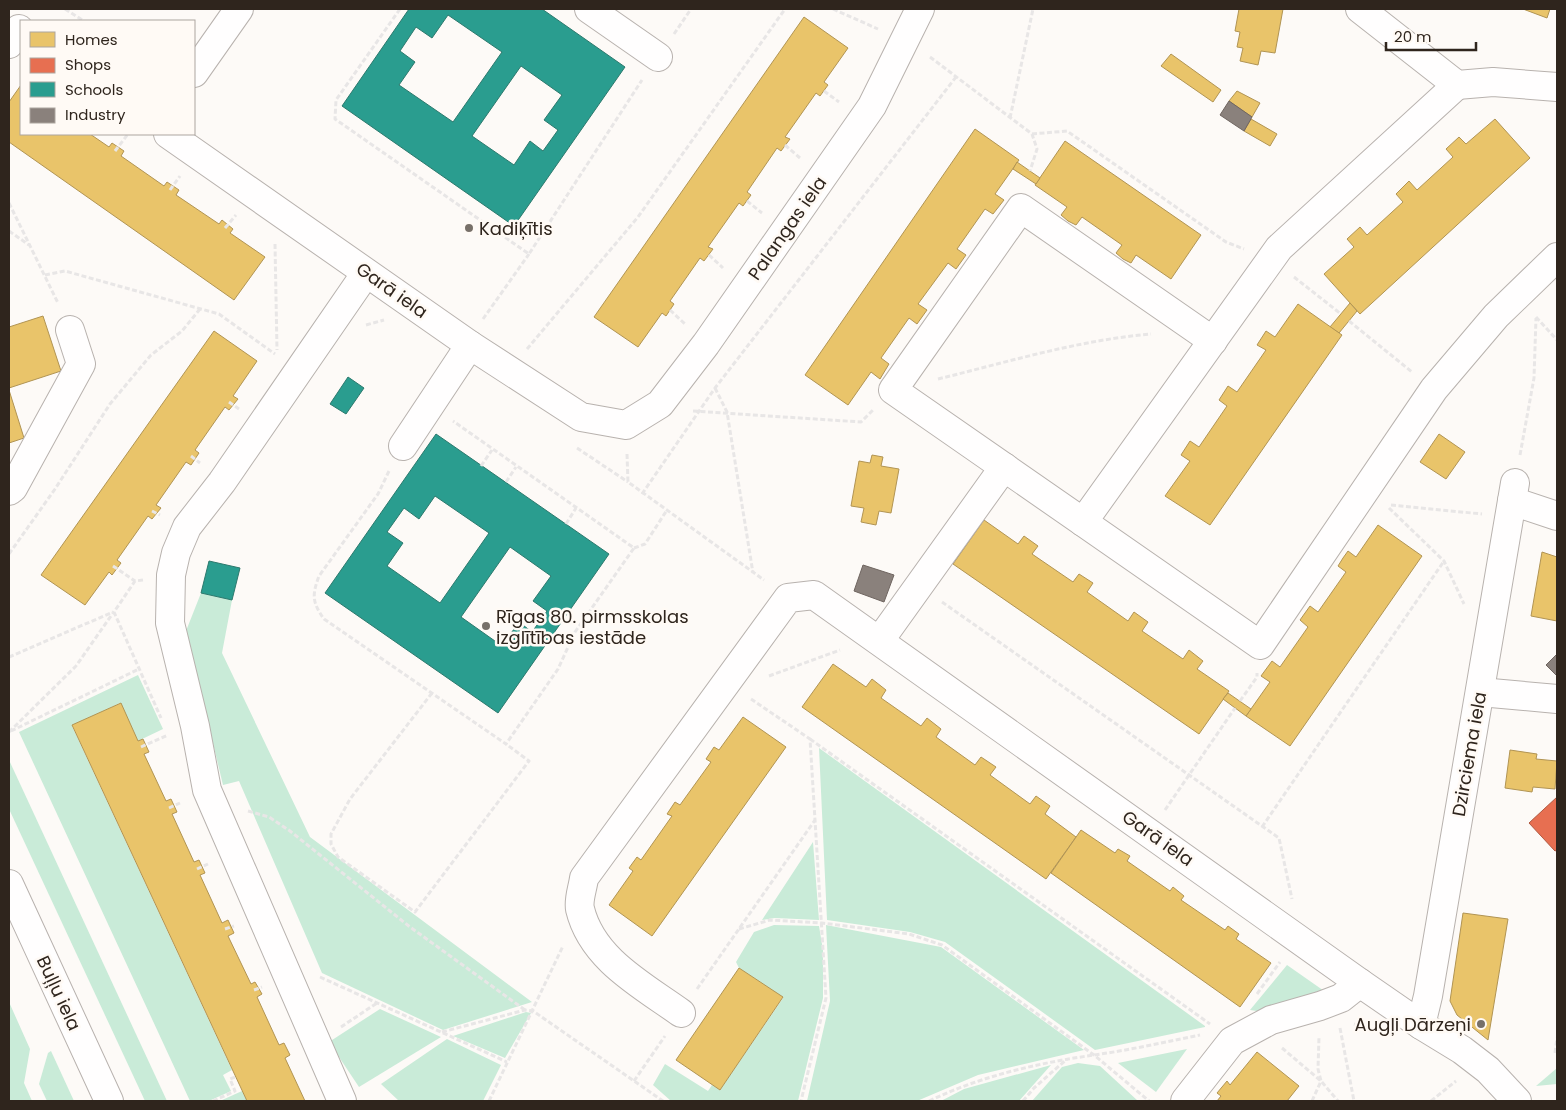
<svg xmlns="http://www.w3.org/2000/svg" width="1566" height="1110" viewBox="0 0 1566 1110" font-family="Poppins,sans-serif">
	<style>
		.green { fill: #c9ebd8 }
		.homes { fill: #e9c46a; stroke: #b19453 }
		.shops { fill: #e76f51; stroke: #b05941 }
		.schools { fill: #2a9d8f; stroke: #2c796d; fill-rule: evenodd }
		.industry { fill: #8a817c; stroke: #6f6560 }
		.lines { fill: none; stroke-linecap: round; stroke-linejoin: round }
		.minor-casing { stroke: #b8b2ae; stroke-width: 30 }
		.path { stroke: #e8e6e6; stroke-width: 3; stroke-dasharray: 5 2.5; stroke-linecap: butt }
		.minor { stroke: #fffefe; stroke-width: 28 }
		.poi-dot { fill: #777069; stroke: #fffaf5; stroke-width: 2 }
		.labels { text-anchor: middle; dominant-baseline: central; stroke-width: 5; stroke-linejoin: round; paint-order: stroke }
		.poi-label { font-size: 18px; fill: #2f251d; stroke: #fffaf5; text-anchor: start }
		.street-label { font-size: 18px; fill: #2f251d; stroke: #fffaf5 }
	</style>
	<rect width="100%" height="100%" fill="#fdfaf7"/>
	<g class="green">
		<path d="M201 593 232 600 222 653 310 837 532 1002 443 1030 322 973 239 781 223 785 186 631Z"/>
		<path d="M138 675 163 729 138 741 120 703 72 726 232 1070 223 1075 231 1091 209 1101H190L19 732Z"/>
		<path d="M819 748 1205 1026V1027L1095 1050 945 942 910 932 827 920Z"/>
		<path d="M9 760 167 1101H145L9 809Z"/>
		<path d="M813 842 819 920 775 918 762 920Z"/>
		<path d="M774 925 819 926 823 950V998L798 1101H671L653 1085 665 1064 708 1091 712 1085 720 1090 783 998 739 968 736 962 754 932Z"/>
		<path d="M826 925 941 947 1084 1050 978 1075 917 1101H807L830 1001Z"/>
		<path d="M1287 965 1327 993 1263 1012 1250 1010Z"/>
		<path d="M9 1002 30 1049 24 1083 32 1101H9Z"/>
		<path d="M380 1009 441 1037 359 1087 329 1042Z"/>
		<path d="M526 1012 531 1013 505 1058 453 1036Z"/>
		<path d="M447 1039 501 1065 483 1101H399L381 1084Z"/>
		<path d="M1187 1049 1156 1092 1118 1063Z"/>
		<path d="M51 1051 74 1101H47L39 1084 48 1053Z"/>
		<path d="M1078 1063 1100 1066 1138 1101H1032L1062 1067Z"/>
		<path d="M1051 1065 1019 1101H941L964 1089Z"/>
		<path d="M1557 1068V1084L1536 1086Z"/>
		<path d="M242 1091 247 1101H220Z"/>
	</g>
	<g class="homes">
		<path d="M1239 9H1283L1275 53 1261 51 1258 65 1240 61 1243 48 1237 47 1240 32 1235 31Z"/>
		<path d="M1523 9H1550L1547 18Z"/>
		<path d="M804 17 848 48 824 82 828 85 820 96 816 93 785 137 790 139 781 151 777 148 747 192 751 195 743 206 739 203 708 247 713 249 704 261 700 258 670 301 674 304 666 316 662 313 638 347 594 317Z"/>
		<path d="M1171 54 1221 90 1213 102 1161 66Z"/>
		<path d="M21 85V134H90L109 147 112 143 124 151 121 156 164 186 167 182 179 190 176 195 219 224 222 220 233 229 230 233 265 257 234 300 9 142V102Z"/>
		<path d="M1237 91 1260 103 1252 117 1229 101Z"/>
		<path d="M1251 119 1277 134 1270 146 1244 131Z"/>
		<path d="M1495 119 1530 158 1360 314 1324 274 1354 247 1347 239 1360 227 1367 235 1403 202 1396 194 1409 181 1417 190 1453 157 1446 149 1459 137 1466 144Z"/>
		<path d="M975 129 1019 160 995 194 1004 200 993 214 985 209 957 249 966 255 956 269 948 263 918 304 927 310 917 324 909 318 881 358 889 364 880 379 871 372 848 405 805 375Z"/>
		<path d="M1065 141 1201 235 1171 279 1136 255 1131 263 1123 259 1116 253 1122 245 1082 217 1076 225 1068 221 1061 215 1067 207 1035 185Z"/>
		<path d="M1017 162 1040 178 1036 184 1013 169Z"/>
		<path d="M1350 303 1357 311 1339 333 1330 327Z"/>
		<path d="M1298 304 1342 335 1210 525 1165 496 1190 461 1181 455 1190 441 1199 447 1227 406 1219 400 1228 386 1237 392 1266 350 1257 345 1266 331 1275 337Z"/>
		<path d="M43 316 61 371 9 388V327Z"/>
		<path d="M214 331 257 361 233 396 238 399 229 410 225 407 195 450 199 453 191 465 186 462 156 505 161 508 152 519 148 516 117 560 121 563 112 575 109 572 85 605 41 575Z"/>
		<path d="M9 390 24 438 9 443Z"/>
		<path d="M1439 434 1465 452 1446 479 1420 462Z"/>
		<path d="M872 455 883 457 881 466 899 469 891 513 879 511 876 525 861 522 864 508 851 506 859 461 870 463Z"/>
		<path d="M984 520 1018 544 1024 536 1038 546 1032 554 1073 582 1079 574 1093 583 1087 592 1128 621 1134 612 1148 622 1142 631 1183 659 1189 650 1203 661 1197 669 1229 691 1199 734 953 564Z"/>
		<path d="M1378 525 1422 556 1290 746 1246 716 1270 682 1261 676 1272 661 1280 667 1308 627 1300 620 1310 606 1318 612 1346 572 1338 566 1343 558 1348 551 1356 557Z"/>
		<path d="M1542 552 1557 557V621L1531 616Z"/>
		<path d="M833 664 866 687 872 679 886 690 881 698 921 726 927 718 941 729 936 737 975 765 981 757 996 767 990 775 1030 804 1036 796 1050 806 1045 814 1076 837 1046 879 802 707Z"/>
		<path d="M1228 693 1251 709 1246 716 1223 699Z"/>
		<path d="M121 703 138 741 143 739 149 752 144 754 166 801 171 799 177 812 172 814 194 862 199 860 205 873 200 875 222 923 228 920 234 933 228 936 251 984 255 982 262 994 257 997 279 1045 284 1043 290 1055 285 1058 305 1101H247L72 725Z"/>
		<path d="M743 717 786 747 652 936 609 905 633 871 629 868 637 857 641 860 672 816 667 814 675 802 680 805 711 762 706 759 714 747 719 750Z"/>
		<path d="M1510 750 1537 754 1536 759 1557 761 1555 789 1533 787 1532 792 1505 788Z"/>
		<path d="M1081 830 1115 853 1118 849 1130 856 1127 861 1170 891 1173 887 1184 896 1181 900 1225 930 1228 926 1239 934 1236 939 1271 963 1240 1007 1051 873Z"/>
		<path d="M1463 913 1508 919 1488 1040 1457 1015 1450 1001Z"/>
		<path d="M739 968 783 997 720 1090 676 1060Z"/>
		<path d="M1257 1052 1299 1086 1287 1101H1217L1221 1096 1217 1093 1227 1081 1230 1085Z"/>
	</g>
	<path class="shops" d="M1557 797V850L1555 851 1529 823Z"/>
	<g class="schools">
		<path d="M409 9H542L625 67 514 226 342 106ZM448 15 502 52 453 122 399 85 415 62 400 51 416 27 432 38ZM521 66 562 95 544 120 558 130 543 151 530 141 514 165 472 136Z"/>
		<path d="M348 377 364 388 346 414 330 404Z"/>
		<path d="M436 434 609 554 498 713 325 593ZM435 496 489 533 440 603 387 566 403 543 387 532 404 508 419 519ZM510 547 551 576 533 601 547 611 532 632 519 622 502 646 461 617Z"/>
		<path d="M209 561 240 568 232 600 201 593Z"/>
	</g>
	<g class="industry">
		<path d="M1229 101 1252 117 1244 131 1220 115Z"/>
		<path d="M863 565 894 575 884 602 854 591Z"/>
		<path d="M1557 654V676L1546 665Z"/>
	</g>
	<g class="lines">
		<g class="minor-casing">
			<g id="minor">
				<path d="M589 9 658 57"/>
				<path d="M1360 9 1457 85 1493 82 1557 87"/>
				<path d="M9 44 19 29"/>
				<path d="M194 73 239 9"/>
				<path d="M168 134 470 345 581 417 626 425 660 404 706 344 872 106 920 9"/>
				<path d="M1213 341 1021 208 893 390 1260 645 1434 389 1496 316 1557 257"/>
				<path d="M403 446 470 345"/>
				<path d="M9 491 13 488 81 364 70 330"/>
				<path d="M1512 501 1557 516"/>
				<path d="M1083 522 1279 248 1457 85"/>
				<path d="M880 640 1004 467"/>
				<path d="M1480 692 1557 699"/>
				<path d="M9 884 109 1101"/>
				<path d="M681 1013C642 985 592 959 580 909 578 900 583 887 584 878L788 598 814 595 1360 983 1421 1025 1462 1050 1488 1070 1517 1101"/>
				<path d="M1421 1025 1428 996 1515 483"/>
				<path d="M342 1101 207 790 195 726 170 623 171 575 176 553 187 527 222 482 366 273"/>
				<path d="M1185 1101 1232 1041 1271 1020 1320 1006 1341 998 1360 983"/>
			</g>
		</g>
		<g class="path">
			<path d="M65 9 84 21"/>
			<path d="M400 9 336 100 335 119 529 254 642 80"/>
			<path d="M833 9 878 29"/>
			<path d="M674 34 691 9"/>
			<path d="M930 57 1032 134 1037 149 1030 171"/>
			<path d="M824 91 839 102"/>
			<path d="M1010 118 1033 9"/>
			<path d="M1032 134 1067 131 1226 242 1244 249"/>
			<path d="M785 145 800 158"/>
			<path d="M115 151 128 134"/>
			<path d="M170 190 180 176"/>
			<path d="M747 201 762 213"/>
			<path d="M9 203 58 303"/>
			<path d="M225 228 236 215"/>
			<path d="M9 231 29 245"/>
			<path d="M275 244 277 350"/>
			<path d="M709 255 723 268"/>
			<path d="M45 275 65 271 219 314 275 354"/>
			<path d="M1294 277 1341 314"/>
			<path d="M670 310 685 324"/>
			<path d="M1536 317 1557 340"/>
			<path d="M483 319 529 254"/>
			<path d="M1349 321 1412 372"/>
			<path d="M366 325 384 320"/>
			<path d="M527 349 638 217 785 9"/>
			<path d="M938 379C1008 362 1079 340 1151 334"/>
			<path d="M715 388 727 412 753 573"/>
			<path d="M229 402 239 409"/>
			<path d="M693 411 861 422 873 410"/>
			<path d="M577 448 628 482"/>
			<path d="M627 454 628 482 764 580"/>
			<path d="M1520 455 1534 378 1536 318"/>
			<path d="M191 456 200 463"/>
			<path d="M481 466 492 450"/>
			<path d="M389 471 378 494 319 576C312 595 312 602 324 619L506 744 558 669 575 632 634 548 453 421"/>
			<path d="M506 482 516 467"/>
			<path d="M642 494 715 388 956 77"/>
			<path d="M1391 505 1482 514"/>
			<path d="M1389 508 1444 561 1464 604"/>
			<path d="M152 511 160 515"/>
			<path d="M566 524 576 508"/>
			<path d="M634 548 645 544 667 510"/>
			<path d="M9 554 55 489 110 404 151 355 182 331 200 309"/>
			<path d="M113 566 135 581"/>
			<path d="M143 580 135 581 114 612 161 718"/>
			<path d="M942 602 1279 838 1292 899"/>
			<path d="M9 657 113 612"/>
			<path d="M769 676 840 650"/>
			<path d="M432 693 350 799 331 834V844L338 857 415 912 529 761 506 744"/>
			<path d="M751 699 810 739 826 998 801 1101"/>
			<path d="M1240 701 1257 677V673"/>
			<path d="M11 731 139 669"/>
			<path d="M9 732 76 666 113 613"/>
			<path d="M810 739 1210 1024"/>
			<path d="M141 747 168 735"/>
			<path d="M169 808 180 803"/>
			<path d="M1165 810 1235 708"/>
			<path d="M248 811 269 817 290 831 410 927 525 1010"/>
			<path d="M1262 827 1444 561"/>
			<path d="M197 869 208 864"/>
			<path d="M225 929 234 926"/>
			<path d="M739 929 770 920 822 923 909 934 942 945 1094 1055 1149 1101"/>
			<path d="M320 977 507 1062"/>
			<path d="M697 989 815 820"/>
			<path d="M254 990 262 987"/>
			<path d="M1257 994 1280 962"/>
			<path d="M1354 1024 1374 1031"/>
			<path d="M341 1027 377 1003"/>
			<path d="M1340 1028 1354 1101"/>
			<path d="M442 1032 525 1010 533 1011 663 1101"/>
			<path d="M1282 1048 1321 1081 1338 1101"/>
			<path d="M1555 1053 1557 1038"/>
			<path d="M634 1081 665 1036"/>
			<path d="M213 1101 235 1091 230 1079 235 1077"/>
			<path d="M489 1101 563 946"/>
			<path d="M929 1101C981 1076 1038 1063 1094 1055 1130 1050 1165 1042 1200 1035"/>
			<path d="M1023 1101 1034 1088 1067 1059"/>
			<path d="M1312 1101 1321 1081 1318 1069 1319 1037"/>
			<path d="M1431 1101 1456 1081"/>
		</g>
		<use href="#minor" class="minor"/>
	</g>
	<g class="poi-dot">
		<circle cx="469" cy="228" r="5"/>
		<circle cx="486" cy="626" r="5"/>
		<circle cx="1481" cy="1024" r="5"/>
	</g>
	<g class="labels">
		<g class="poi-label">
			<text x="479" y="228">Kadiķītis</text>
			<text x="496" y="616">Rīgas 80. pirmsskolas<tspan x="496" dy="21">izglītības iestāde</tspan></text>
			<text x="1471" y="1024" text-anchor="end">Augļi Dārzeņi</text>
		</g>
		<g class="street-label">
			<text transform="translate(787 228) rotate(-55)">Palangas iela</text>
			<text transform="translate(392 290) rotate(35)">Garā iela</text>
			<text transform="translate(1469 754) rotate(-80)">Dzirciema iela</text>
			<text transform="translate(1158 838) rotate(35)">Garā iela</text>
			<text transform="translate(59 993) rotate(65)">Buļļu iela</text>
		</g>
	</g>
	<rect width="1566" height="1110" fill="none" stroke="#2f251d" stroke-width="20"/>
	<rect x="20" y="20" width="175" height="115" fill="#fffaf5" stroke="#aca59f"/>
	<rect x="30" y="32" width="25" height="15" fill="#e9c46a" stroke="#aca59f"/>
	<text x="65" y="45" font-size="15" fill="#2f251d">Homes</text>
	<rect x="30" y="58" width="25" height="15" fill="#e76f51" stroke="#aca59f"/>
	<text x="65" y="70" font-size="15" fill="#2f251d">Shops</text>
	<rect x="30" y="82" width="25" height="15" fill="#2a9d8f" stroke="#aca59f"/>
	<text x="65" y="95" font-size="15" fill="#2f251d">Schools</text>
	<rect x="30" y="108" width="25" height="15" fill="#8a817c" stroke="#aca59f"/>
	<text x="65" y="120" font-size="15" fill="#2f251d">Industry</text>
	<path d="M1386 42v8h90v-8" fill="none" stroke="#2f251d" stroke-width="2.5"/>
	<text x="1394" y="42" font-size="15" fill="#2f251d" stroke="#fffaf5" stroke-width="4" paint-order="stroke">20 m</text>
</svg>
